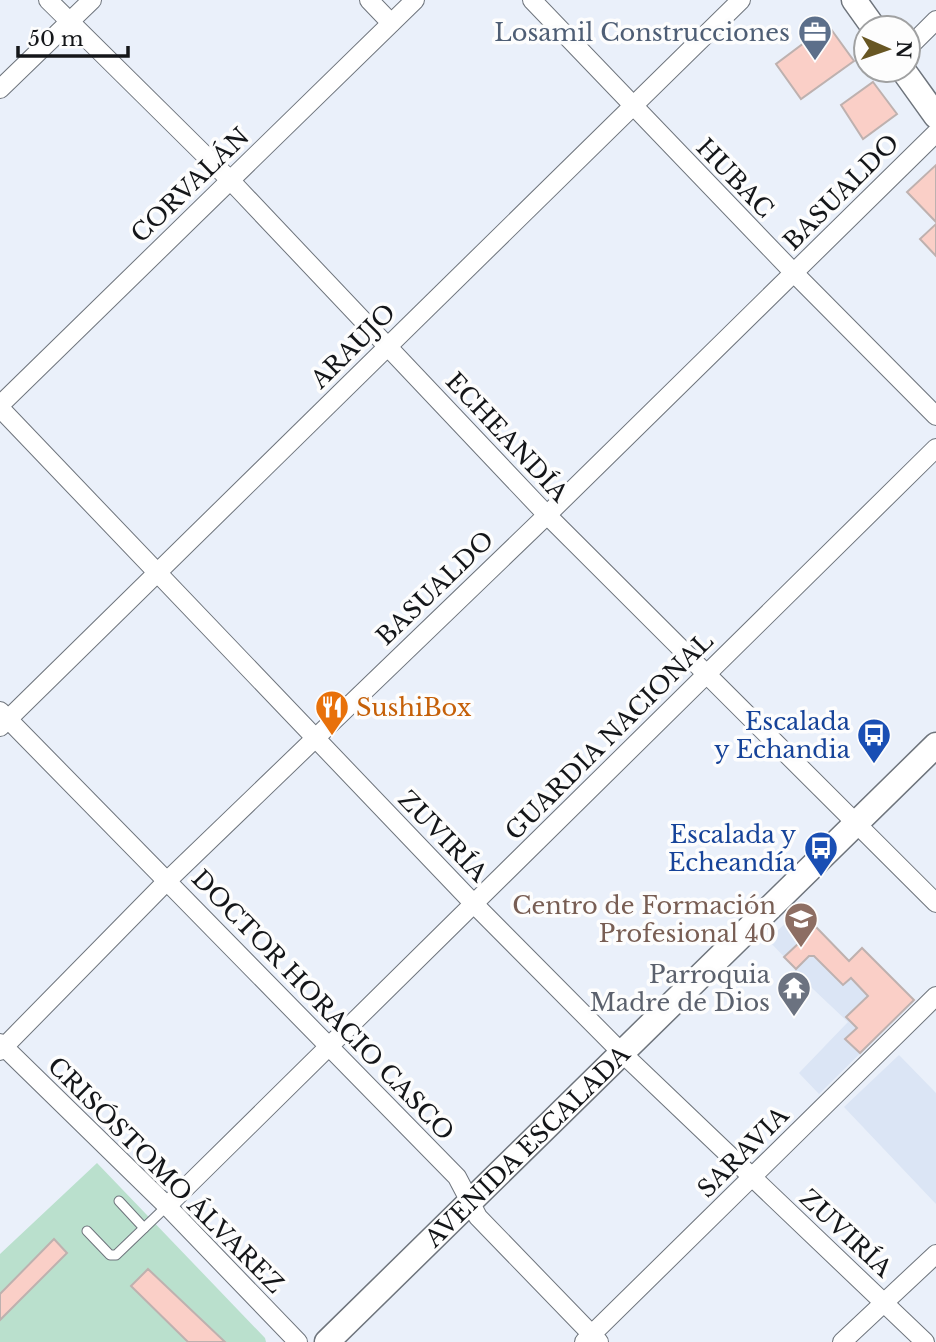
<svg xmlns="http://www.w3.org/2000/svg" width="936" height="1342" viewBox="0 0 936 1342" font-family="'Libre Baskerville',serif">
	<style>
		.built { fill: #dbe5f5 }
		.green { fill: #bae0cd }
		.building { fill: #facfc7; stroke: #beb1af; stroke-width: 2 }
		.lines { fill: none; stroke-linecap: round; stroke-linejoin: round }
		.lane-casing { stroke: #6e747c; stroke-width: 11 }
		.street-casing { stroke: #6e747c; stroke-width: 20 }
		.secondary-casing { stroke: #6e747c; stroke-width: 27 }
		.lane { stroke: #fff; stroke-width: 9 }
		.street { stroke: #fff; stroke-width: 18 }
		.secondary { stroke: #fff; stroke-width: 24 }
		.labels { text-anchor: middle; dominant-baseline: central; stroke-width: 7; stroke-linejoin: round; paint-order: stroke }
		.service-label { font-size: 24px; fill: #4e5e75; stroke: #fdfdfd; text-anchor: end }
		.street-label { font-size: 24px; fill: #141619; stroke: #fdfdfd }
		.food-label { font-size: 24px; fill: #c56008; stroke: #fdfdfd; text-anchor: start }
		.transit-label { font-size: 24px; fill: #164399; stroke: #fdfdfd; text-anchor: end }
		.education-label { font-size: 24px; fill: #785e54; stroke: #fdfdfd; text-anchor: end }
		.worship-label { font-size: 24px; fill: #5b616d; stroke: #fdfdfd; text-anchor: end }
	</style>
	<rect width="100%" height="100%" fill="#eaf0fa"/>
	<g class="built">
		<path d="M799 910 849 960 862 948 914 1000 819 1094 799 1073 848 1022 794 971 796 969 768 940Z"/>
		<path d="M899 1055 936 1093V1204L844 1107Z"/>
	</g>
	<path class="green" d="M97 1163 265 1338 266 1342H225L148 1269 132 1286 188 1342H0V1320L67 1253 54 1240 0 1294V1254Z"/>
	<g class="building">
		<path d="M828 25 854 61 801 99 776 64Z"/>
		<path d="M873 82 897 114 863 139 841 105Z"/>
		<path d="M936 165V222L907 192Z"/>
		<path d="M936 224V256L920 239Z"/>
		<path d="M816 927 849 961 862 948 914 1000 860 1053 845 1039 857 1028 846 1017 868 996 851 978 843 985 814 956H809L796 969 784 957Z"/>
		<path d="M54 1239 67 1253 0 1320V1294Z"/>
		<path d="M148 1269 225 1342H188L131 1286Z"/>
	</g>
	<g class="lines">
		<g class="lane-casing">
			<g id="lane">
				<path d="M119 1201 144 1228"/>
				<path d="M87 1231 110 1255H116L167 1206"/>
			</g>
		</g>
		<g class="street-casing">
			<g id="street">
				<path d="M48 0 230 180 547 515 936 903"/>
				<path d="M369 0 391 23"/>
				<path d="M532 0 794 273 936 416"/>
				<path d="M908 48 936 20"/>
				<path d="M0 89 92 0"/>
				<path d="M0 405 415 0"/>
				<path d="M0 408 475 905 621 1052 925 1342"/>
				<path d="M0 711 457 1177 478 1217 599 1342"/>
				<path d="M0 727 741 0"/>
				<path d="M0 1043 167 1206 298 1342"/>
				<path d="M0 1051 167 881 547 515 936 133"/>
				<path d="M167 1206 936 448"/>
				<path d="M584 1342 936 996"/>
				<path d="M842 1342 936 1254"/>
			</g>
		</g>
		<g class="secondary-casing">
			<g id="secondary">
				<path d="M854 0 874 28"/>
				<path d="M903 70 936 116"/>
				<path id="s1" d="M327 1342 936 745"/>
			</g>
		</g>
		<use href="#lane" class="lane"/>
		<use href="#street" class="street"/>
		<use href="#secondary" class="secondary"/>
	</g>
	<defs>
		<g id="office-pin" transform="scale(1.75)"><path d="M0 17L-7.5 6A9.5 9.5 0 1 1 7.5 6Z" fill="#5c6f8a" stroke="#fdfdfd"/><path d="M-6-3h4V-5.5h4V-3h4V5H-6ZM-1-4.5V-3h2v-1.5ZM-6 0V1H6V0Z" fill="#fff"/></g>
		<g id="restaurant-pin" transform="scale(1.75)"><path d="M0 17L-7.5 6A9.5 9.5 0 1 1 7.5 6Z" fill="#e8710a" stroke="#fdfdfd"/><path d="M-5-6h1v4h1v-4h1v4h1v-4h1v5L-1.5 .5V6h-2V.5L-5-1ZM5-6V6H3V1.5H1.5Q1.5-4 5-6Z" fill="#fff"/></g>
		<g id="bus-pin" transform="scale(1.75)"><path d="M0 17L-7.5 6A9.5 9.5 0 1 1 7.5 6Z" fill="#1a4fb4" stroke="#fdfdfd"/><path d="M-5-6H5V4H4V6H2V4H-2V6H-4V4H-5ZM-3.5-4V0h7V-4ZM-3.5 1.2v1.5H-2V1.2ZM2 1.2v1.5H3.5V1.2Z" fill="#fff"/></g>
		<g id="school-pin" transform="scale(1.75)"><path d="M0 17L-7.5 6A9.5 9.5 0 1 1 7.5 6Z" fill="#8d6e63" stroke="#fdfdfd"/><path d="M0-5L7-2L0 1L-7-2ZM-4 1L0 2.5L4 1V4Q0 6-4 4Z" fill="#fff"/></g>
		<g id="temple-pin" transform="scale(1.75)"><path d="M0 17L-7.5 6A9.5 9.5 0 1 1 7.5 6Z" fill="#6b7280" stroke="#fdfdfd"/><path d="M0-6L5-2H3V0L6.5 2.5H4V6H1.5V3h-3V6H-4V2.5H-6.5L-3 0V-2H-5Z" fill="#fff"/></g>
	</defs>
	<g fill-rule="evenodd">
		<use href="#office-pin" x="815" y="32"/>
		<use href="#restaurant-pin" x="332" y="707"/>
		<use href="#bus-pin" x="874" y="735"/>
		<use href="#bus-pin" x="821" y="848"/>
		<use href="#school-pin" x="801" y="919"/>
		<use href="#temple-pin" x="794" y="988"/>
	</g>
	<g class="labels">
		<g class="service-label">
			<text x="790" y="32">Losamil Construcciones</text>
		</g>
		<g class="street-label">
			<text transform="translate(735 178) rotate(46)">HUBAC</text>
			<text transform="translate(190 185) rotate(-44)">CORVALÁN</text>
			<text transform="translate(841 192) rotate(-45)">BASUALDO</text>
			<text transform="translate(353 346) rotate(-45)">ARAUJO</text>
			<text transform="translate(507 437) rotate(47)">ECHEANDÍA</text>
			<text transform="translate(435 588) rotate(-44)">BASUALDO</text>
			<text transform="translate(609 736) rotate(-45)">GUARDIA NACIONAL</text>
			<text transform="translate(443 836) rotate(46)">ZUVIRÍA</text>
			<text transform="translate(323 1005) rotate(46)">DOCTOR HORACIO CASCO</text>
			<text stroke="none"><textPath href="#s1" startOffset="280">AVENIDA ESCALADA</textPath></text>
			<text transform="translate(743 1152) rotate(-45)">SARAVIA</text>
			<text transform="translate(166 1175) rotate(45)">CRISÓSTOMO ÁLVAREZ</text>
			<text transform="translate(846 1233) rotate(43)">ZUVIRÍA</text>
		</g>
		<g class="food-label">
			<text x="356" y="707">SushiBox</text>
		</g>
		<g class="transit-label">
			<text x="850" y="721">Escalada<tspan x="850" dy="28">y Echandia</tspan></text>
			<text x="796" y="834">Escalada y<tspan x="796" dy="28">Echeandía</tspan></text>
		</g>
		<g class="education-label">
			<text x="776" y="905">Centro de Formación<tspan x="776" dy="28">Profesional 40</tspan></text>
		</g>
		<g class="worship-label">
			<text x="770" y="974">Parroquia<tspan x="770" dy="28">Madre de Dios</tspan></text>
		</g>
	</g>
	<g transform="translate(887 49) rotate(92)"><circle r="33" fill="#fdfdfd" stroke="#a0a1a2" stroke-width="2"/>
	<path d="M0-5L12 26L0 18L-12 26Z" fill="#675623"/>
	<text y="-10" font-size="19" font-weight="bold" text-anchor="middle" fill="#141619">N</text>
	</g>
	<path d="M18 46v10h110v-10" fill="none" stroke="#141619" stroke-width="3.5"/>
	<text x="28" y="46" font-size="21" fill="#141619" stroke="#fdfdfd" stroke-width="5" paint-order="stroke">50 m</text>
</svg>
